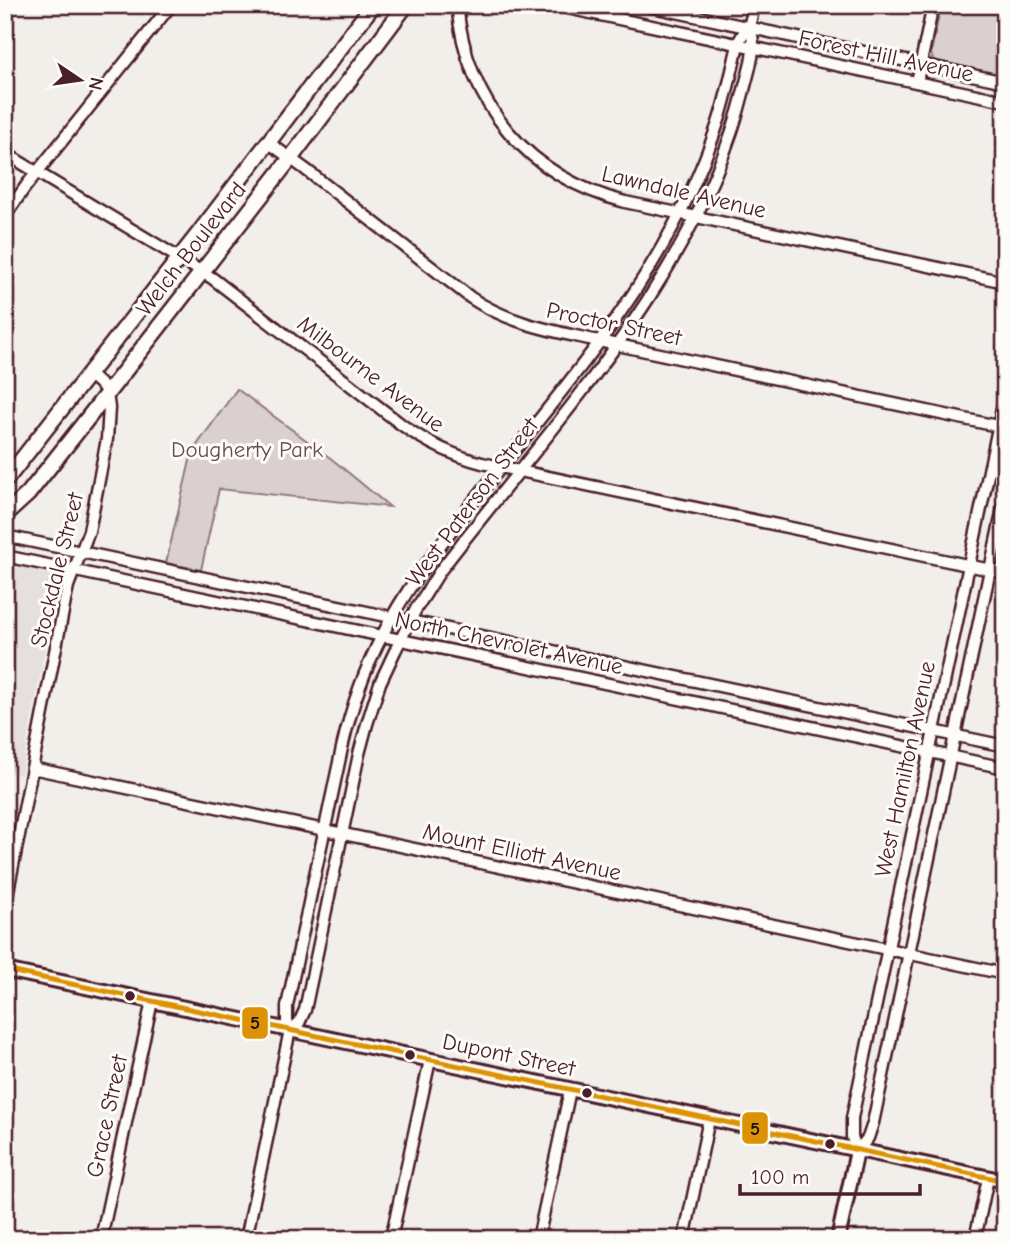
<svg xmlns="http://www.w3.org/2000/svg" width="1010" height="1244" viewBox="0 0 1010 1244" font-family="'Comic Neue',sans-serif">
	<style>
		.built { fill: #e5dfdd }
		.green { fill: #d9d0cf; stroke: #92787d; stroke-width: 2 }
		.lines { fill: none; stroke-linecap: round; stroke-linejoin: round }
		.minor-casing { stroke: #4a1f2b; stroke-width: 15 }
		.tertiary-casing { stroke: #4a1f2b; stroke-width: 18 }
		.secondary-casing { stroke: #4a1f2b; stroke-width: 19 }
		.minor { stroke: #fdfcf7; stroke-width: 10 }
		.tertiary { stroke: #fdfcf7; stroke-width: 12 }
		.secondary { stroke: #fdfcf7; stroke-width: 14 }
		.bus-1-casing { stroke: #fdfcf7; stroke-width: 10 }
		.bus-1 { stroke: #dd9206; stroke-width: 5 }
		.bus-dot { fill: #4a1f2b; stroke: #fdfcf7; stroke-width: 2.5 }
		.labels { text-anchor: middle; dominant-baseline: central; stroke-width: 6; stroke-linejoin: round; paint-order: stroke }
		.street-label { font-size: 23px; fill: #4a1f2b; stroke: #fdfcf7 }
		.park-label { font-size: 23px; fill: #6e4b54; stroke: #fdfcf7 }
		.line-badge { stroke: #fdfcf7; stroke-width: 2.5 }
		.pale-badge-label { font-size: 19px; text-anchor: middle; font-weight: bold; fill: #111 }
	</style>
	<rect width="100%" height="100%" fill="#f2efeb"/>
	<filter id="ink" filterUnits="userSpaceOnUse"><feTurbulence type="fractalNoise" baseFrequency=".0143" numOctaves="2"/><feDisplacementMap in="SourceGraphic" scale="14" xChannelSelector="R" yChannelSelector="G"/><feConvolveMatrix kernelMatrix="1 2 1 2 8 2 1 2 1" color-interpolation-filters="sRGB"/></filter>
	<g filter="url(#ink)">
		<path class="built" d="M5 561 59 574 21 775 5 772Z"/>
		<g class="green">
			<path d="M941 5H1005V76L933 60 931 53Z"/>
			<path d="M237 389 333 460 390 507 219 489 201 570 166 563 192 452Z"/>
		</g>
		<g class="lines">
			<g class="minor-casing">
				<g id="minor">
					<path d="M457 5C467 105 528 177 625 202L1005 282"/>
					<path d="M553 5 1005 101"/>
					<path d="M643 5 1005 82"/>
					<path d="M917 82 933 5"/>
					<path d="M268 142 305 169 471 298C504 320 542 329 580 337L1002 427"/>
					<path d="M5 153 212 278 402 425C427 443 451 455 482 463L1005 573"/>
					<path d="M5 216 26 186 171 5"/>
					<path d="M1005 395 852 1118V1137L857 1151 868 1138 873 1123 1005 499"/>
					<path d="M5 536 1005 746"/>
					<path d="M5 556 1005 768"/>
					<path d="M32 768 1005 974"/>
					<path d="M5 906 68 586 89 531 107 439 109 408 107 393 103 387 89 374"/>
					<path d="M290 1030 299 1023 305 1010 359 754 367 724 380 683 395 651 416 609 440 571C553 423 698 275 744 90 748 72 759 46 749 28"/>
					<path d="M101 1239 152 1001"/>
					<path d="M246 1239 290 1030 287 1022V1006L342 748C351 708 364 670 383 634 406 588 438 548 469 507 513 452 558 398 600 341 649 275 692 201 718 123 727 96 732 69 739 41L743 34 749 28 754 5"/>
					<path d="M391 1239 430 1060"/>
					<path d="M538 1239 570 1090"/>
					<path d="M684 1239 709 1119"/>
					<path d="M975 1239 988 1178"/>
				</g>
			</g>
			<g class="tertiary-casing">
				<g id="tertiary">
					<path d="M5 970 1005 1181"/>
					<path d="M838 1239 857 1151"/>
				</g>
			</g>
			<g class="secondary-casing">
				<g id="secondary">
					<path d="M5 481 199 233 373 5"/>
					<path d="M5 515 28 494 84 423 290 159 406 5"/>
				</g>
			</g>
			<use href="#minor" class="minor"/>
			<use href="#tertiary" class="tertiary"/>
			<use href="#secondary" class="secondary"/>
			<g class="bus-1-casing">
				<path id="bus-1" d="M5 970 1005 1181"/>
			</g>
			<use href="#bus-1" class="bus-1"/>
		</g>
	</g>
	<g class="bus-dot">
		<circle cx="130" cy="996" r="6"/>
		<circle cx="410" cy="1055" r="6"/>
		<circle cx="587" cy="1093" r="6"/>
		<circle cx="830" cy="1144" r="6"/>
	</g>
	<g class="labels">
		<g class="street-label">
			<text transform="translate(886 56) rotate(12)">Forest Hill Avenue</text>
			<text transform="translate(684 192) rotate(13)">Lawndale Avenue</text>
			<text transform="translate(191 249) rotate(-52)">Welch Boulevard</text>
			<text transform="translate(614 324) rotate(12)">Proctor Street</text>
			<text transform="translate(371 374) rotate(37)">Milbourne Avenue</text>
			<text transform="translate(472 502) rotate(-53)">West Paterson Street</text>
			<text transform="translate(57 570) rotate(-76)">Stockdale Street</text>
			<text transform="translate(509 643) rotate(12)">North Chevrolet Avenue</text>
			<text transform="translate(905 769) rotate(-78)">West Hamilton Avenue</text>
			<text transform="translate(522 852) rotate(12)">Mount Elliott Avenue</text>
			<text transform="translate(509 1055) rotate(12)">Dupont Street</text>
			<text transform="translate(107 1116) rotate(-78)">Grace Street</text>
		</g>
		<g class="park-label">
			<text x="247" y="449">Dougherty Park</text>
		</g>
	</g>
	<g class="line-badge">
		<rect x="241" y="1006" width="28" height="34" rx="7" fill="#dd9206"/>
		<rect x="741" y="1111" width="28" height="34" rx="7" fill="#dd9206"/>
	</g>
	<g class="pale-badge-label">
		<text x="255" y="1029">5</text>
		<text x="755" y="1135">5</text>
	</g>
	<rect width="1010" height="1244" fill="none" stroke="#fdfcf7" stroke-width="28"/>
	<rect x="14" y="14" width="982" height="1216" fill="none" stroke="#4a1f2b" stroke-width="2.5" filter="url(#ink)"/>
	<g transform="translate(80 80) rotate(103)" stroke="#fdfcf7" stroke-width="5" paint-order="stroke">
	<path d="M0-5L12 26L0 18L-12 26Z" fill="#4a1f2b"/>
	<text y="-10" font-size="19" font-weight="bold" text-anchor="middle" fill="#4a1f2b">N</text>
	</g>
	<path d="M740 1184v10h180v-10" fill="none" stroke="#4a1f2b" stroke-width="3.5"/>
	<text x="751" y="1184" font-size="21" fill="#4a1f2b" stroke="#fdfcf7" stroke-width="5" paint-order="stroke">100 m</text>
</svg>
